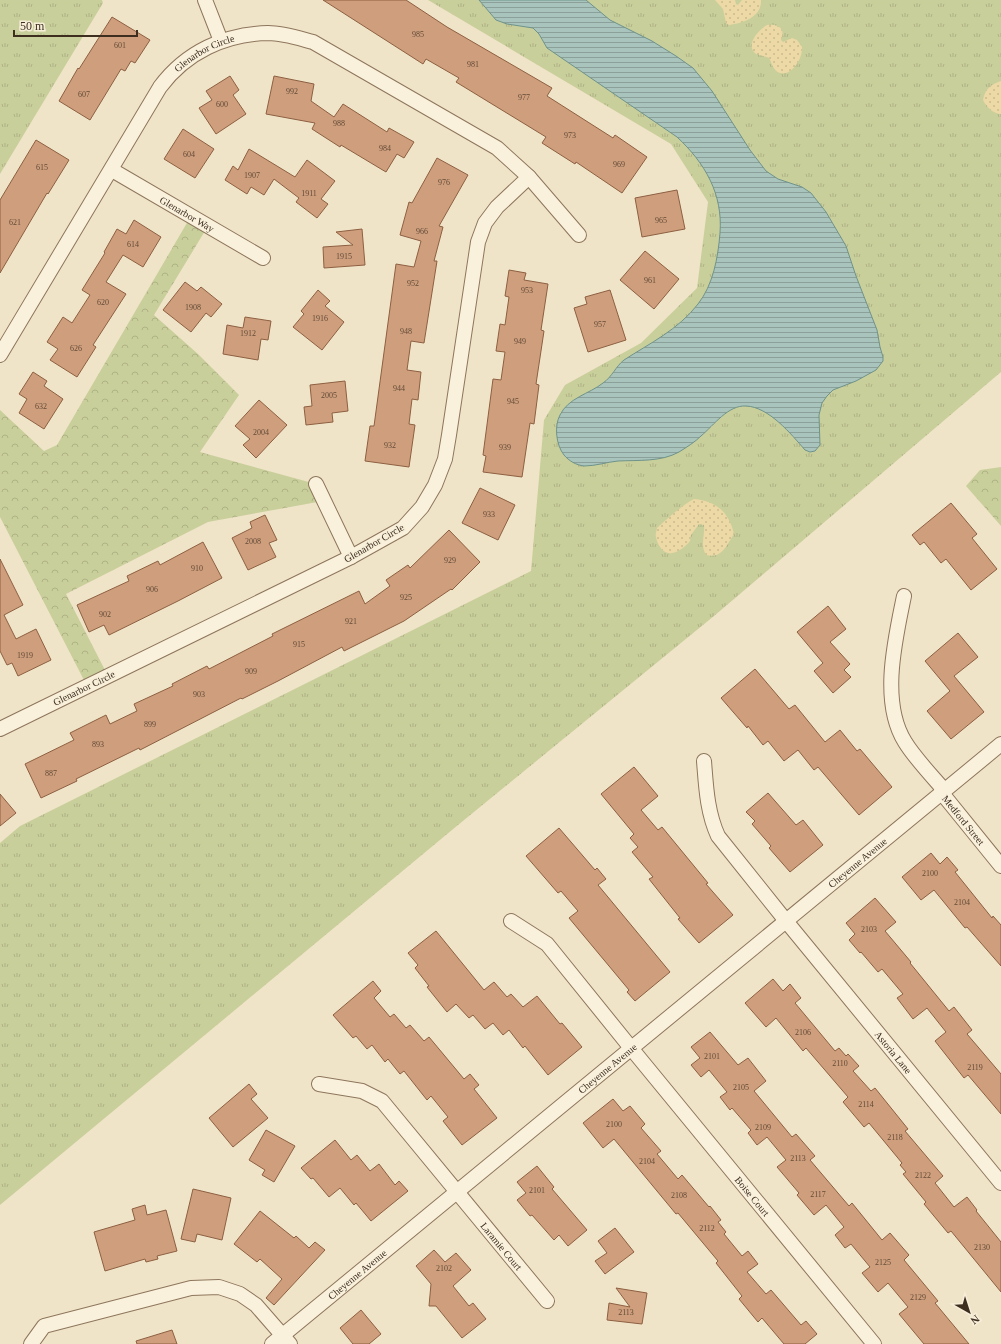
<svg xmlns="http://www.w3.org/2000/svg" width="1001" height="1344" viewBox="0 0 1001 1344" font-family="Georgia,serif">
	<style>
		.grass { fill: url(#grass-tufts) }
		.forest { fill: url(#forest-crowns) }
		.sand { fill: url(#sand-dots) }
		.water { fill: url(#water-rules); stroke: #6f938a }
		.building { fill: #cf9f7d; stroke: #8d5f41 }
		.lines { fill: none; stroke-linecap: round; stroke-linejoin: round }
		.minor-casing { stroke: #8d765c; stroke-width: 16 }
		.minor { stroke: #faf1dc; stroke-width: 14 }
		.labels { text-anchor: middle; dominant-baseline: central; stroke-width: 3; stroke-linejoin: round; paint-order: stroke }
		.number-label { font-size: 8px; fill: #624a37 }
		.street-label { font-size: 10px; fill: #3d2e20; stroke: #f7eed8 }
	</style>
	<defs>
		<pattern id="grass-tufts" width="24" height="20" patternUnits="userSpaceOnUse"><rect width="24" height="20" fill="#c9cf9b"/><path d="M3 7l-1-3M5 7V3M7 7l1-3M15 17l-1-3M17 17v-4M19 17l1-3" fill="none" stroke="#aeb285"/></pattern>
		<pattern id="forest-crowns" width="20" height="18" patternUnits="userSpaceOnUse"><rect width="20" height="18" fill="#c9cf9b"/><path d="M2 6a3 3 0 1 1 6 0M12 15a3 3 0 1 1 6 0" fill="none" stroke="#aeb285"/></pattern>
		<pattern id="sand-dots" width="8" height="8" patternUnits="userSpaceOnUse"><rect width="8" height="8" fill="#ecd9a5"/><path d="M2 2h.1M6 6h.1" fill="none" stroke="#cbbb8e" stroke-width="1.8" stroke-linecap="round"/></pattern>
		<pattern id="water-rules" width="6" height="5" patternUnits="userSpaceOnUse"><rect width="6" height="5" fill="#a9c4bc"/><path d="M0 2.5h6" fill="none" stroke="#8ba098"/></pattern>
	</defs>
	<rect width="100%" height="100%" fill="#f0e4c8"/>
	<g class="grass">
		<path d="M0 0H102L103 3 0 174Z"/>
		<path d="M428 0H1001V372L714 616 458 825 0 1205V843L20 826 531 571 544 420 565 385 641 343 697 288 708 202 671 144Z"/>
	</g>
	<g class="forest">
		<path d="M191 216 208 226 154 315 198 354 239 395 200 452 316 484 323 501 208 522 66 594 108 676 87 686 0 517V410L44 451 57 445Z"/>
		<path d="M1001 467V526L966 486 980 470Z"/>
	</g>
	<g class="sand">
		<path d="M715 0H735L736 4 738 5 742 0H761C762 17 743 23 729 25L726 23 723 9Z"/>
		<path d="M767 25C778 24 786 28 781 40L783 42 792 38 797 40 802 47C803 57 793 76 780 73 773 71 772 63 769 58 764 55 757 56 754 52 746 43 760 29 767 25Z"/>
		<path d="M1001 81V114C994 114 986 107 983 100 985 89 990 85 1001 81Z"/>
		<path d="M694 499C716 501 729 512 734 534 726 546 722 559 706 555 700 545 705 537 704 525L699 524 691 535 690 541C686 546 679 552 672 553 664 555 657 545 656 537 655 534 657 530 657 528 668 518 681 506 694 499Z"/>
	</g>
	<path class="water" d="M479 0H586L610 20 652 41 676 56 693 68 712 91 750 150 766 171 778 179 802 187 811 193 826 212 846 246 856 276 877 330 880 347 883 357V361L876 370 856 381 833 390 827 396 822 403 819 415 820 445 815 451 810 452 805 450C791 434 769 407 746 406 728 405 714 425 701 436 695 442 687 447 679 452 661 462 639 460 618 461 607 462 596 466 584 466 576 465 569 461 564 455 556 445 554 426 560 415 568 398 589 394 603 383 612 377 616 366 624 360 650 343 678 330 698 304 713 285 718 258 720 233 723 194 705 163 677 137L547 48 539 34 533 28 507 24 496 20Z"/>
	<g class="building">
		<path d="M323 0H406L447 27 552 88 547 96 613 138 615 135 647 157 622 193 576 162 575 164 542 143 546 137 456 82 459 78 426 59 423 64Z"/>
		<path d="M112 17 150 40 135 63 131 61 125 71 121 69 90 120 59 101 78 68 79 69Z"/>
		<path d="M230 76 239 90 233 95 246 114 216 134 199 108 212 100 206 91Z"/>
		<path d="M274 76 314 84 311 101 334 117 343 104 387 132 389 128 414 142 404 158 397 154 386 172 341 145 340 147 312 129 315 123 266 114Z"/>
		<path d="M183 129 214 149 195 178 164 159Z"/>
		<path d="M36 140 69 160 48 194 47 193 0 273V200Z"/>
		<path d="M249 149 295 177 307 160 335 181 321 199 328 204 317 218 296 202 299 198 274 179 264 195 251 187 247 194 225 180 233 166 238 170Z"/>
		<path d="M437 158 468 175 439 226 443 227 434 261H437L424 343 411 341 407 370 421 372 418 400 412 399 409 424 415 425 409 467 365 461 370 426H374L396 264 414 267 421 241 400 235 409 202 412 203Z"/>
		<path d="M677 190 685 229 642 237 635 198Z"/>
		<path d="M134 220 161 237 143 267 123 255 106 282 126 294 93 345 96 347 77 377 50 360 58 349 47 342 63 317 72 323 90 295 82 290 105 253 104 252 117 229 126 234Z"/>
		<path d="M362 229 365 265 324 268 323 247 353 245 336 232Z"/>
		<path d="M645 251 679 279 654 309 620 280Z"/>
		<path d="M509 270 526 273 524 280 548 284 541 330 544 331 536 384 539 385 534 424 530 423 522 477 483 472 486 456 483 455 493 379 501 380 505 352 496 351 500 324 505 325 509 297 505 296Z"/>
		<path d="M185 282 197 291 201 287 222 304 211 317 206 313 191 332 163 310Z"/>
		<path d="M318 290 330 301 325 306 344 322 322 350 293 327 304 314 301 311Z"/>
		<path d="M610 290 626 340 588 352 574 308 587 304 585 297Z"/>
		<path d="M245 317 271 321 268 340 261 339 258 360 223 354 227 325 243 328Z"/>
		<path d="M33 372 47 381 44 386 63 399 44 429 19 413 27 399 19 394Z"/>
		<path d="M345 381 348 411 332 413 333 422 306 425 304 407 312 406 310 385Z"/>
		<path d="M259 400 287 425 256 458 243 445 250 439 235 426Z"/>
		<path d="M480 488 515 505 498 540 462 523Z"/>
		<path d="M951 503 977 534 972 538 997 569 971 590 946 559 941 563 924 542 920 545 912 535Z"/>
		<path d="M265 515 277 540 269 543 276 557 248 570 232 538 252 528 250 522Z"/>
		<path d="M449 530 480 562 452 590 451 589 404 621 344 651 342 647 278 681 242 699 241 698 140 750 139 748 76 779 77 781 41 798 25 764 74 740 70 733 106 715 110 724 137 711 134 704 173 686 172 684 207 666 209 669 273 636 272 634 359 591 365 604 390 586 386 580 408 565 410 568Z"/>
		<path d="M203 542 222 578 178 601 109 635 104 625 89 632 77 605 129 581 127 576 158 561 160 565Z"/>
		<path d="M0 559 23 605 4 615 16 639 36 629 51 660 18 676 12 663 7 665 0 651Z"/>
		<path d="M828 606 846 629 830 642 850 664 844 670 851 677 833 693 814 671 823 663 797 632Z"/>
		<path d="M958 633 978 657 954 676 984 712 951 739 927 711 950 691 925 661Z"/>
		<path d="M755 669 789 709 795 705 825 742 840 730 857 751 860 749 892 787 859 815 818 767 814 770 798 750 784 761 768 741 763 745 748 726 747 728 721 698Z"/>
		<path d="M634 767 658 796 641 810 658 830 662 827 708 883 706 884 733 915 699 943 678 919 680 918 649 879 653 877 632 852 638 847 630 838 634 834 601 794Z"/>
		<path d="M768 793 796 825 803 820 823 845 790 872 769 848 771 846 752 824 755 821 746 812Z"/>
		<path d="M0 794 16 813 0 826Z"/>
		<path d="M559 828 595 870 597 868 606 879 598 885 670 972 635 1001 627 992 629 990 569 918 578 911 561 891 558 893 526 856Z"/>
		<path d="M931 853 940 864 947 857 958 870 955 872 992 918 993 916 1001 925V966L967 927 965 928 934 890 921 900 902 877Z"/>
		<path d="M875 898 896 922 885 931 911 962 910 963 949 1011 954 1007 972 1030 967 1034 1001 1074V1114L968 1075 964 1078 935 1041 946 1032 927 1008 913 1019 897 998 903 994 882 969 878 972 861 952 860 953 849 940 855 934 846 923Z"/>
		<path d="M436 931 484 990 494 982 507 997 511 994 523 1007 537 996 560 1024 562 1023 582 1047 548 1075 525 1046 523 1048 509 1030 503 1035 493 1023 485 1029 473 1015 469 1018 456 1004 447 1012 427 987 429 986 415 968 418 965 408 953Z"/>
		<path d="M773 979 783 991 790 984 801 998 795 1003 835 1051 839 1048 846 1056 848 1054 859 1066 853 1071 871 1091 875 1088 908 1129 905 1131 943 1176 935 1183 954 1207 967 1197 977 1210 976 1211 1001 1242V1292L951 1231 948 1233 924 1204 926 1202 903 1174 906 1172 900 1165 902 1163 869 1123 864 1127 843 1102 848 1097 806 1048 803 1051 776 1018 766 1027 745 1003Z"/>
		<path d="M373 981 381 991 374 998 390 1017 394 1014 406 1028 410 1025 424 1041 429 1037 464 1079 470 1074 479 1085 474 1089 497 1118 462 1145 443 1121 448 1117 431 1096 427 1100 404 1071 400 1074 388 1059 385 1062 372 1045 367 1049 356 1036 353 1038 333 1015Z"/>
		<path d="M710 1032 738 1065 748 1058 766 1081 754 1091 792 1137 796 1134 815 1156 810 1160 849 1206 852 1203 882 1240 890 1233 909 1255 904 1260 938 1301 935 1303 969 1344H924L899 1314 908 1307 888 1283 878 1292 862 1273 870 1267 851 1244 845 1248 835 1235 844 1227 826 1205 814 1215 797 1195 799 1193 777 1167 786 1160 767 1137 757 1145 748 1133 751 1130 732 1108 730 1110 720 1097 727 1092 709 1070 701 1077 691 1065 700 1058 691 1047Z"/>
		<path d="M249 1084 257 1094 251 1099 268 1118 233 1147 209 1118Z"/>
		<path d="M613 1099 623 1111 630 1106 645 1124 641 1128 661 1151 657 1154 678 1179 682 1175 709 1207 710 1206 721 1220 718 1222 726 1232 724 1234 742 1256 748 1251 758 1264 747 1272 766 1294 771 1290 801 1325 806 1321 817 1334 805 1344H784L762 1318 758 1322 739 1299 742 1296 716 1263 718 1261 678 1213 676 1214 614 1139 603 1148 583 1123Z"/>
		<path d="M266 1130 295 1146 274 1182 262 1175 265 1170 249 1160Z"/>
		<path d="M335 1140 351 1160 357 1155 370 1171 379 1164 395 1185 399 1181 408 1191 371 1221 356 1203 354 1205 340 1188 329 1197 313 1178 311 1179 301 1168Z"/>
		<path d="M537 1166 554 1187 552 1189 587 1230 568 1246 559 1235 554 1240 532 1215 530 1216 517 1200 526 1193 517 1182Z"/>
		<path d="M193 1189 231 1198 222 1240 197 1234 195 1242 181 1239Z"/>
		<path d="M145 1205 147 1215 166 1210 177 1251 157 1256 158 1259 146 1262 145 1259 105 1271 94 1232 135 1220 132 1209Z"/>
		<path d="M260 1211 294 1238 296 1236 309 1248 315 1242 325 1250 274 1305 266 1298 282 1279 260 1259 257 1262 234 1244Z"/>
		<path d="M615 1228 634 1252 605 1274 595 1261 607 1253 598 1241Z"/>
		<path d="M434 1250 445 1262 456 1253 471 1270 453 1286 469 1306 473 1303 486 1319 462 1338 436 1306H429L431 1284 416 1266Z"/>
		<path d="M616 1288 647 1293 642 1324 607 1320 609 1303 630 1307Z"/>
		<path d="M361 1310 381 1334 369 1344H353L340 1328Z"/>
		<path d="M172 1330 177 1344H137L136 1341Z"/>
	</g>
	<g class="lines">
		<g class="minor-casing">
			<g id="minor">
				<path d="M205 0 221 41"/>
				<path id="s1" d="M112 170 263 258"/>
				<path d="M529 177 579 235"/>
				<path id="s2" d="M0 355 160 87C186 52 225 34 268 33 283 33 298 38 313 42L497 148 529 177 497 207 485 223 478 242 449 435 445 459 435 485 422 507 403 528 351 557 0 729"/>
				<path d="M316 484 351 557"/>
				<path d="M904 596C895 640 880 702 905 742 914 757 932 776 944 790"/>
				<path id="s3" d="M704 761C706 786 707 812 718 836L786 921 1001 1183"/>
				<path id="s4" d="M941 792 1001 866"/>
				<path id="s5" d="M511 921 547 944 631 1048 874 1344"/>
				<path id="s6" d="M319 1084 362 1091 382 1101 547 1301"/>
				<path d="M31 1344 44 1326 191 1288 219 1287 240 1294 256 1305 290 1344"/>
				<path id="s7" d="M272 1344 1001 744"/>
			</g>
		</g>
		<use href="#minor" class="minor"/>
	</g>
	<g class="labels">
		<g class="number-label">
			<text x="418" y="34">985</text>
			<text x="120" y="45">601</text>
			<text x="473" y="64">981</text>
			<text x="292" y="91">992</text>
			<text x="84" y="94">607</text>
			<text x="524" y="97">977</text>
			<text x="222" y="104">600</text>
			<text x="339" y="123">988</text>
			<text x="570" y="135">973</text>
			<text x="385" y="148">984</text>
			<text x="189" y="154">604</text>
			<text x="619" y="164">969</text>
			<text x="42" y="167">615</text>
			<text x="252" y="175">1907</text>
			<text x="444" y="182">976</text>
			<text x="309" y="193">1911</text>
			<text x="661" y="220">965</text>
			<text x="15" y="222">621</text>
			<text x="422" y="231">966</text>
			<text x="133" y="244">614</text>
			<text x="344" y="256">1915</text>
			<text x="650" y="280">961</text>
			<text x="413" y="283">952</text>
			<text x="527" y="290">953</text>
			<text x="103" y="302">620</text>
			<text x="193" y="307">1908</text>
			<text x="320" y="318">1916</text>
			<text x="600" y="324">957</text>
			<text x="406" y="331">948</text>
			<text x="248" y="333">1912</text>
			<text x="520" y="341">949</text>
			<text x="76" y="348">626</text>
			<text x="399" y="388">944</text>
			<text x="329" y="395">2005</text>
			<text x="513" y="401">945</text>
			<text x="41" y="406">632</text>
			<text x="261" y="432">2004</text>
			<text x="390" y="445">932</text>
			<text x="505" y="447">939</text>
			<text x="489" y="514">933</text>
			<text x="253" y="541">2008</text>
			<text x="450" y="560">929</text>
			<text x="197" y="568">910</text>
			<text x="152" y="589">906</text>
			<text x="406" y="597">925</text>
			<text x="105" y="614">902</text>
			<text x="351" y="621">921</text>
			<text x="299" y="644">915</text>
			<text x="25" y="655">1919</text>
			<text x="251" y="671">909</text>
			<text x="199" y="694">903</text>
			<text x="150" y="724">899</text>
			<text x="98" y="744">893</text>
			<text x="51" y="773">887</text>
			<text x="930" y="873">2100</text>
			<text x="962" y="902">2104</text>
			<text x="869" y="929">2103</text>
			<text x="803" y="1032">2106</text>
			<text x="712" y="1056">2101</text>
			<text x="840" y="1063">2110</text>
			<text x="975" y="1067">2119</text>
			<text x="741" y="1087">2105</text>
			<text x="866" y="1104">2114</text>
			<text x="614" y="1124">2100</text>
			<text x="763" y="1127">2109</text>
			<text x="895" y="1137">2118</text>
			<text x="798" y="1158">2113</text>
			<text x="647" y="1161">2104</text>
			<text x="923" y="1175">2122</text>
			<text x="537" y="1190">2101</text>
			<text x="818" y="1194">2117</text>
			<text x="679" y="1195">2108</text>
			<text x="707" y="1228">2112</text>
			<text x="982" y="1247">2130</text>
			<text x="883" y="1262">2125</text>
			<text x="444" y="1268">2102</text>
			<text x="918" y="1297">2129</text>
			<text x="626" y="1312">2113</text>
		</g>
		<g class="street-label">
			<text stroke="none"><textPath href="#s2" startOffset="369">Glenarbor Circle</textPath></text>
			<text stroke="none"><textPath href="#s1" startOffset="87">Glenarbor Way</textPath></text>
			<text transform="translate(374 543) rotate(-30)">Glenarbor Circle</text>
			<text transform="translate(84 688) rotate(-26)">Glenarbor Circle</text>
			<text stroke="none"><textPath href="#s4" startOffset="36">Medford Street</textPath></text>
			<text stroke="none"><textPath href="#s7" startOffset="758">Cheyenne Avenue</textPath></text>
			<text stroke="none"><textPath href="#s3" startOffset="355">Astoria Lane</textPath></text>
			<text stroke="none"><textPath href="#s7" startOffset="434">Cheyenne Avenue</textPath></text>
			<text stroke="none"><textPath href="#s5" startOffset="368">Boise Court</textPath></text>
			<text stroke="none"><textPath href="#s6" startOffset="254">Laramie Court</textPath></text>
			<text stroke="none"><textPath href="#s7" startOffset="110">Cheyenne Avenue</textPath></text>
		</g>
	</g>
	<g transform="translate(969 1312) rotate(141)" stroke="#f7eed8" stroke-width="3" paint-order="stroke">
	<path d="M0-3L7 15L0 10L-7 15Z" fill="#3d2e20"/>
	<text y="-6" font-size="11" font-weight="bold" text-anchor="middle" fill="#3d2e20">N</text>
	</g>
	<path d="M14 30v6h123v-6" fill="none" stroke="#3d2e20" stroke-width="2"/>
	<text x="20" y="30" font-size="12" fill="#3d2e20" stroke="#f7eed8" stroke-width="3" paint-order="stroke">50 m</text>
</svg>
